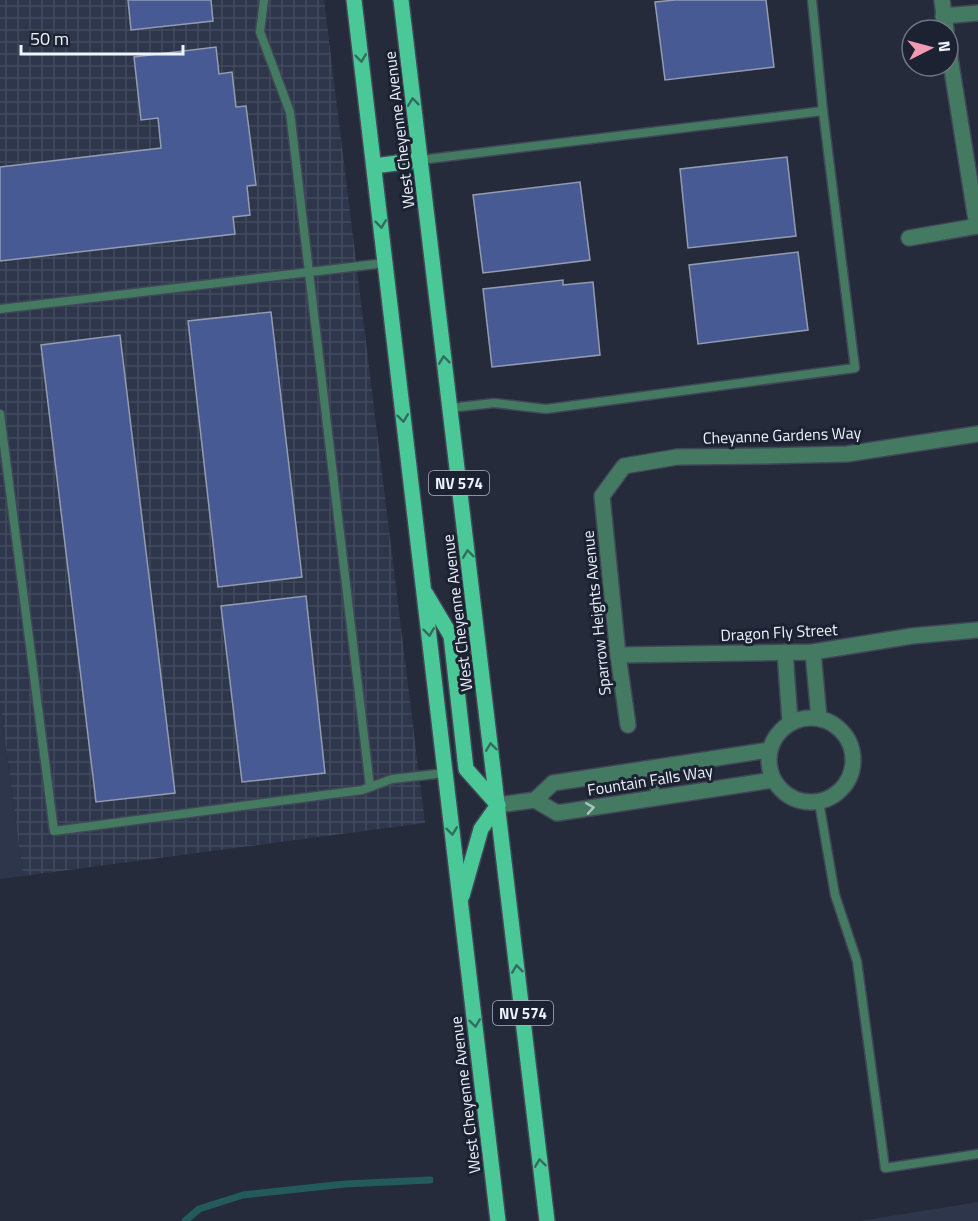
<svg xmlns="http://www.w3.org/2000/svg" width="978" height="1221" viewBox="0 0 978 1221" font-family="'Titillium Web',sans-serif">
	<style>
		.built { fill: #2e364b }
		.industrial { fill: url(#industrial-grid) }
		.lines { fill: none; stroke-linecap: round; stroke-linejoin: round }
		.stream { stroke: #235b5c; stroke-width: 7 }
		.building { fill: #475a94; stroke: #949cb0; stroke-width: 1.5 }
		.service-casing { stroke: #414756; stroke-width: 11 }
		.minor-casing { stroke: #414756; stroke-width: 18 }
		.primary-casing { stroke: #414756; stroke-width: 18 }
		.service { stroke: #447a62; stroke-width: 8 }
		.minor { stroke: #447a62; stroke-width: 15 }
		.primary { stroke: #4bc897; stroke-width: 15 }
		.oneway { stroke: #316d5f }
		.oneway2 { stroke: #aac3bf }
		.labels { text-anchor: middle; dominant-baseline: central; stroke-width: 6; stroke-linejoin: round; paint-order: stroke }
		.shield { fill: #1c2231; stroke: #afb4c0; stroke-width: 1.5 }
		.shield-label { font-size: 15px; font-weight: bold; fill: #eef3fd }
		.street-label { font-size: 16px; fill: #eef3fd; stroke: #1c2231 }
	</style>
	<defs>
		<pattern id="industrial-grid" width="8" height="8" patternUnits="userSpaceOnUse" patternTransform="scale(1.5)"><rect width="8" height="8" fill="#2e364b"/><path d="M0 4h8M4 0v8" fill="none" stroke="#424a5d"/></pattern>
	</defs>
	<rect width="100%" height="100%" fill="#252b3b"/>
	<g class="built">
		<path d="M0 702 23 876 0 879Z"/>
		<path d="M978 1202V1221H860Z"/>
	</g>
	<path class="industrial" d="M0 0H324L425 823 23 876 0 701Z"/>
	<g class="lines">
		<path class="stream" d="M185 1221 199 1209 243 1195 345 1184 430 1180"/>
	</g>
	<g class="building">
		<path d="M128 0H211L213 21 131 30Z"/>
		<path d="M675 0H766L774 67 665 80 655 2Z"/>
		<path d="M216 47 219 74 232 72 236 107 246 106 256 185 247 186 250 215 233 217 235 234 0 261V167L161 148 158 118 141 120 134 57Z"/>
		<path d="M787 157 796 236 688 248 680 169Z"/>
		<path d="M580 182 590 260 483 273 473 195Z"/>
		<path d="M798 252 808 330 698 344 689 265Z"/>
		<path d="M563 280V285L593 282 600 355 492 367 483 289Z"/>
		<path d="M271 312 302 577 218 587 188 321Z"/>
		<path d="M120 335 175 793 96 802 41 345Z"/>
		<path d="M306 596 325 773 242 782 221 606Z"/>
	</g>
	<g class="lines">
		<g class="service-casing">
			<g id="service">
				<path d="M264 0 260 32 290 112 370 787"/>
				<path d="M420 160 823 111"/>
				<path d="M0 309 385 263"/>
				<path d="M450 408 494 403 546 409 855 368 823 111 812 0"/>
				<path d="M0 414 54 831 362 790 392 779 445 773"/>
				<path d="M652 768 656 798"/>
				<path d="M819 802 835 895 857 961 885 1168 978 1154"/>
			</g>
		</g>
		<g class="minor-casing">
			<g id="minor">
				<path d="M942 0 946 30"/>
				<path d="M943 16 978 13"/>
				<path d="M948 45 977 226"/>
				<path d="M909 238 978 226"/>
				<path d="M785 652 790 722"/>
				<path d="M813 652 819 718"/>
				<path d="M618 655 813 652 912 636 978 630"/>
				<circle cx="811" cy="760" r="42"/>
				<path d="M628 725 618 655 602 496 624 466 677 457 765 456 847 454 978 434"/>
				<path d="M535 800 557 813 773 780"/>
				<path d="M498 805 535 800 553 783 769 750"/>
			</g>
		</g>
		<g class="primary-casing">
			<g id="primary">
				<path d="M354 0 498 1221"/>
				<path d="M401 0 547 1221"/>
				<path d="M374 166 420 160"/>
				<path d="M426 594 451 636 466 769 498 805"/>
				<path d="M462 896 481 829 498 805"/>
			</g>
		</g>
		<use href="#service" class="service"/>
		<use href="#minor" class="minor"/>
		<use href="#primary" class="primary"/>
	</g>
	<defs><path id="oneway-chevron" d="M-2-3.5L2.5 0L-2 3.5" fill="none" stroke-width="1.6" stroke-linecap="round" stroke-linejoin="round" transform="scale(1.5)"/></defs>
	<g class="oneway">
		<use href="#oneway-chevron" transform="translate(361 58) rotate(83)"/>
		<use href="#oneway-chevron" transform="translate(413 102) rotate(-97)"/>
		<use href="#oneway-chevron" transform="translate(381 224) rotate(83)"/>
		<use href="#oneway-chevron" transform="translate(444 360) rotate(-97)"/>
		<use href="#oneway-chevron" transform="translate(403 418) rotate(83)"/>
		<use href="#oneway-chevron" transform="translate(468 554) rotate(-97)"/>
		<use href="#oneway-chevron" transform="translate(429 632) rotate(83)"/>
		<use href="#oneway-chevron" transform="translate(491 747) rotate(-97)"/>
		<use href="#oneway-chevron" transform="translate(452 831) rotate(83)"/>
		<use href="#oneway-chevron" transform="translate(517 969) rotate(-97)"/>
		<use href="#oneway-chevron" transform="translate(475 1023) rotate(83)"/>
		<use href="#oneway-chevron" transform="translate(540 1163) rotate(-97)"/>
	</g>
	<use class="oneway2" href="#oneway-chevron" transform="translate(590 808) rotate(-9)"/>
	<g class="labels">
		<g class="shield">
			<rect x="429" y="471" width="60" height="24" rx="4.5"/>
			<rect x="493" y="1001" width="60" height="24" rx="4.5"/>
		</g>
		<g class="shield-label">
			<text x="459" y="483">NV 574</text>
			<text x="523" y="1013">NV 574</text>
		</g>
		<g class="street-label">
			<text transform="translate(399 130) rotate(-97)">West Cheyenne Avenue</text>
			<text transform="translate(782 435) rotate(-2)">Cheyanne Gardens Way</text>
			<text transform="translate(457 613) rotate(-97)">West Cheyenne Avenue</text>
			<text transform="translate(596 613) rotate(-96)">Sparrow Heights Avenue</text>
			<text transform="translate(779 632) rotate(-3)">Dragon Fly Street</text>
			<text transform="translate(650 780) rotate(-9)">Fountain Falls Way</text>
			<text transform="translate(465 1095) rotate(-97)">West Cheyenne Avenue</text>
		</g>
	</g>
	<g transform="translate(930 48) rotate(84)"><circle r="28" fill="#1c2231" stroke="#707683" stroke-width="1.5"/>
	<path d="M0-4.5L10 22L0 15L-10 22Z" fill="#f19ab2"/>
	<text y="-9" font-size="16" font-weight="bold" text-anchor="middle" fill="#eef3fd">N</text>
	</g>
	<path d="M21 45v9h162v-9" fill="none" stroke="#eef3fd" stroke-width="3"/>
	<text x="30" y="45" font-size="18" fill="#eef3fd" stroke="#1c2231" stroke-width="4.5" paint-order="stroke">50 m</text>
</svg>
